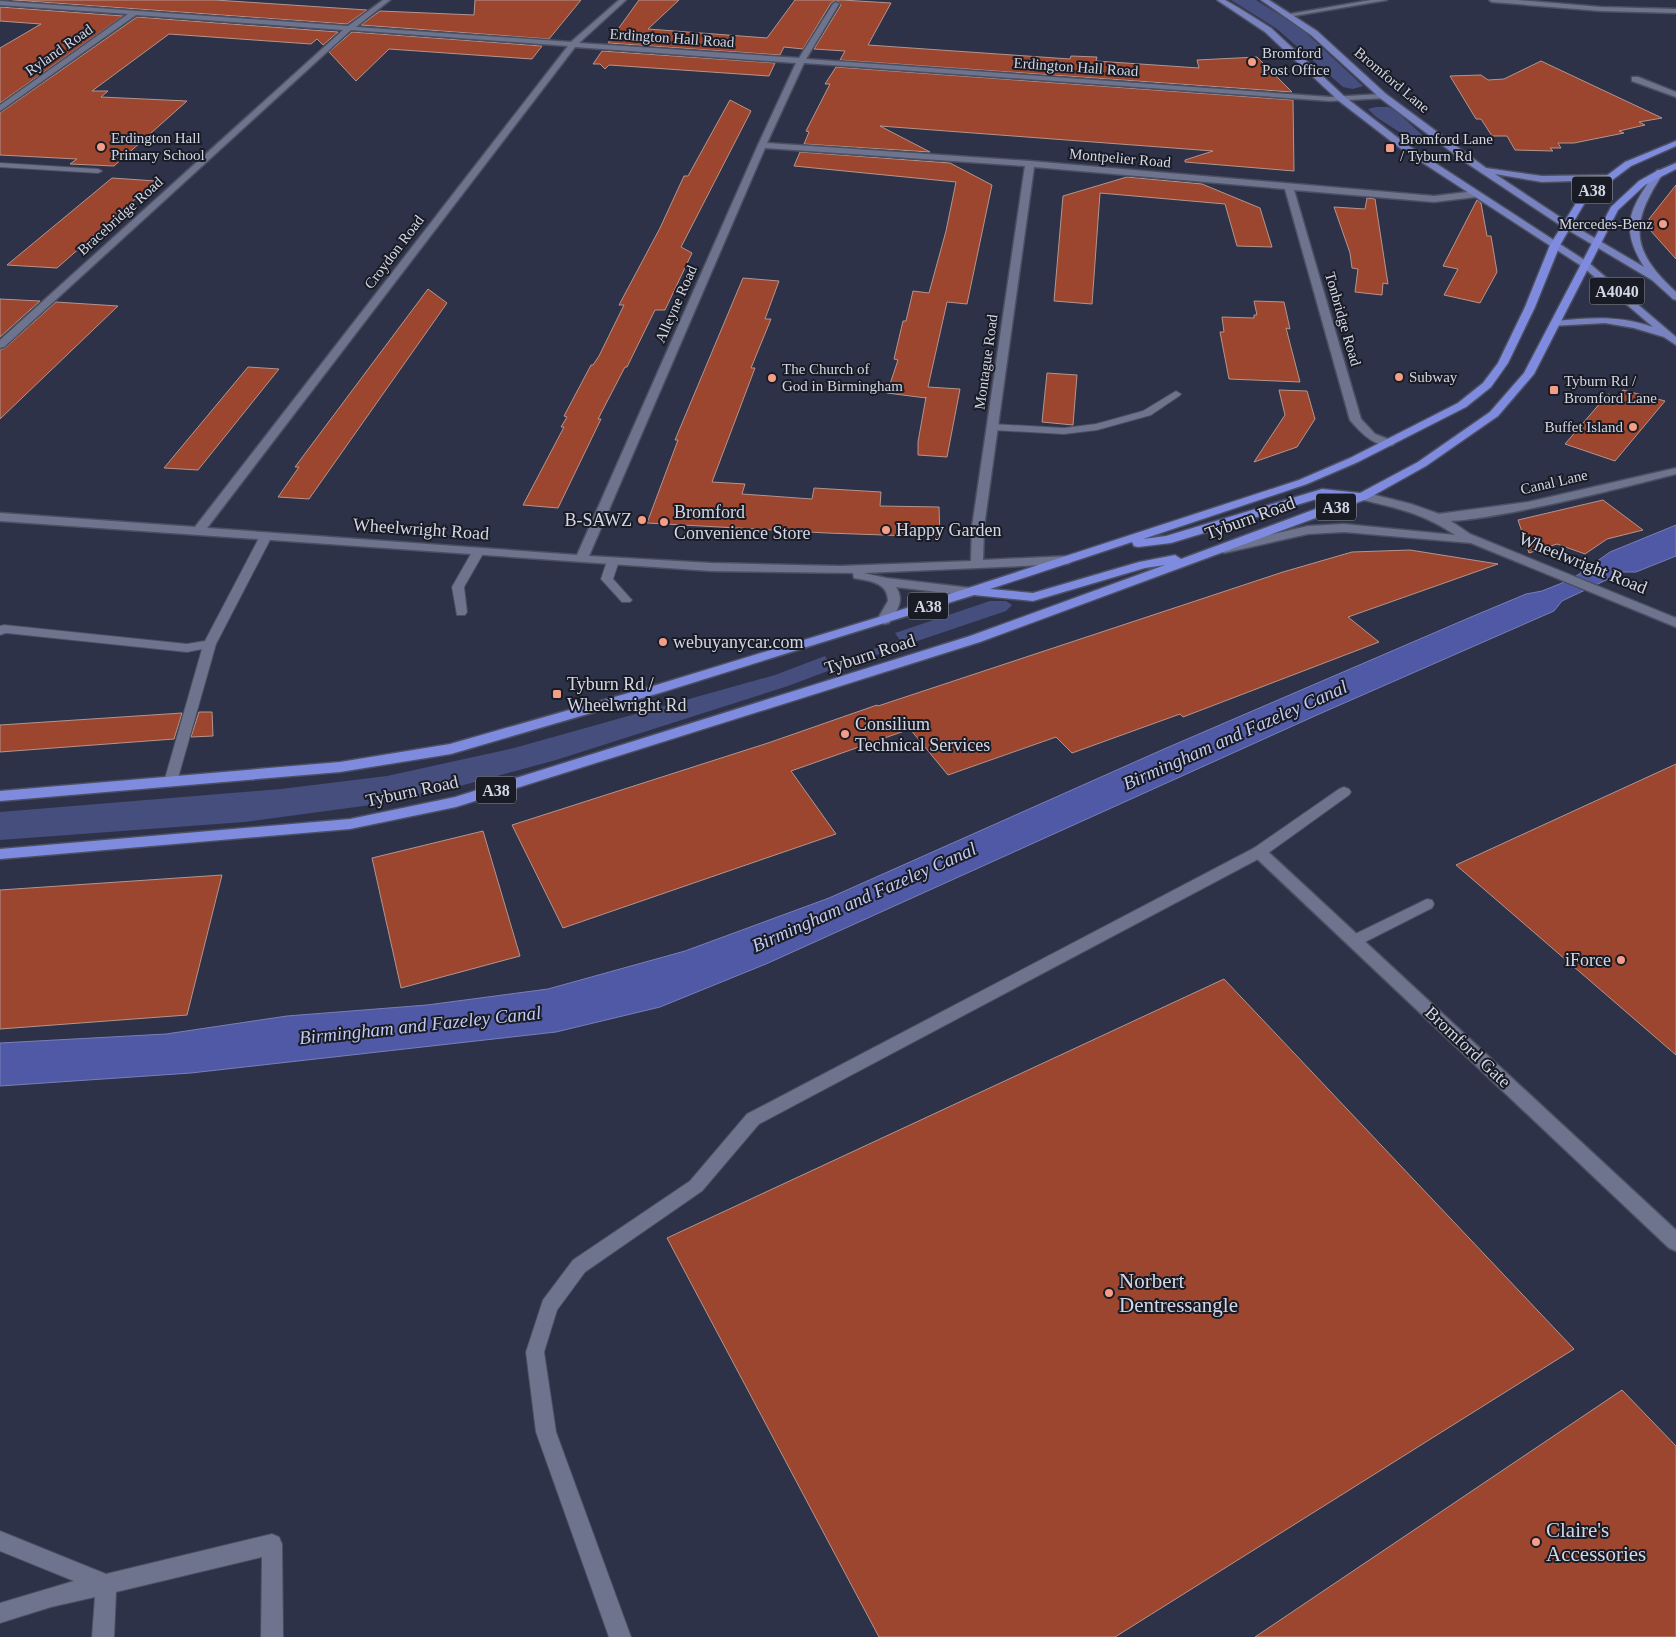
<svg xmlns="http://www.w3.org/2000/svg" width="1676" height="1637" viewBox="0 0 1676 1637" font-family="Georgia,serif">
	<style>
		.green { fill: #464e7d }
		.water { fill: #5059a6; stroke: #777fb9 }
		.building { fill: #9c452f; stroke: #b4958d }
		.lines { fill: none; stroke-linecap: round; stroke-linejoin: round }
		.lane-casing { stroke: #4b4f61; stroke-width: 2 }
		.street-casing { stroke: #4b4f61; stroke-width: 3 }
		.secondary-casing { stroke: #4b4f61; stroke-width: 3 }
		.primary-casing { stroke: #4b4f61; stroke-width: 3 }
		.highway-casing { stroke: #4b4f61; stroke-width: 3 }
		.lane { fill: #6e748d; fill-rule: evenodd }
		.street { fill: #6e748d; fill-rule: evenodd }
		.secondary { fill: #6e748d; fill-rule: evenodd }
		.primary { fill: #7882be; fill-rule: evenodd }
		.highway { fill: #7e8bde; fill-rule: evenodd }
		.poi-dot { fill: #f49e87; stroke: #191b25; stroke-width: 2 }
		.labels { text-anchor: middle; dominant-baseline: central; stroke-width: 4; stroke-linejoin: round; paint-order: stroke }
		.far-street-label { font-size: 15px; fill: #d3d7e5; stroke: #191b25 }
		.far-poi-label { font-size: 15px; fill: #d3d7e5; stroke: #191b25; text-anchor: start }
		.shield { fill: #191b25; stroke: #9b9fab; stroke-width: 1 }
		.shield-label { font-size: 16px; font-weight: bold; fill: #d3d7e5 }
		.poi-label { font-size: 18px; fill: #d3d7e5; stroke: #191b25; text-anchor: start }
		.street-label { font-size: 18px; fill: #d3d7e5; stroke: #191b25 }
		.water-label { font-size: 19px; font-style: italic; fill: #c1caf5; stroke: #191b25 }
		.near-poi-label { font-size: 21px; fill: #d3d7e5; stroke: #191b25; text-anchor: start }
	</style>
	<rect width="100%" height="100%" fill="#2e3248"/>
	<g class="green">
		<path d="M1231 0H1256L1302 29 1363 86 1353 89 1343 87 1277 29Z"/>
		<path d="M1376 107H1388L1395 110 1431 143 1418 144 1376 117 1368 109Z"/>
		<path d="M990 601H1006L1012 605 1006 611 867 658 862 653 900 640 895 633Z"/>
		<path d="M825 656 833 669 788 686 556 760 408 800 244 822 0 840V812L281 789 387 776 514 748 775 675Z"/>
	</g>
	<path class="water" d="M1676 525V556L1636 572H1623L1562 601 1554 611 1317 715 766 964 660 1007 556 1032 191 1073 0 1086V1043L166 1034 287 1016 427 1005 548 989 685 951 829 898 1164 749 1471 617 1526 594 1542 591 1572 579 1610 552Z"/>
	<g class="building">
		<path d="M12 0H215L367 10 347 24Z"/>
		<path d="M475 0H581L549 39 361 25 380 11 474 15Z"/>
		<path d="M639 0H679L648 29 767 38 795 0H842L891 3 868 45 1070 59 1071 56 1097 57 1096 61 1199 68 1197 60 1257 57 1292 92 840 60 845 51 814 49 841 5 837 0 831 3 803 49 784 47 780 55 608 43Z"/>
		<path d="M0 7 123 16 0 103V48L41 24 0 21Z"/>
		<path d="M137 17 338 32 323 45 317 39 311 44 169 34 92 91H108L101 97 187 101 114 166 70 164 77 159 0 155V113Z"/>
		<path d="M352 32 542 46 532 59 389 49 356 81 329 52Z"/>
		<path d="M602 51 775 63 769 76 609 65 605 69 600 64H593Z"/>
		<path d="M1541 61 1662 118 1639 122 1645 125 1619 131 1624 133 1574 143H1558L1561 148H1550L1553 151 1515 150 1507 136H1492L1481 119H1476L1450 76 1481 75 1488 80 1504 79Z"/>
		<path d="M836 67 1293 100 1294 171 1185 162V160L1213 151 880 126 930 152 804 144 809 132 806 131 830 84H825Z"/>
		<path d="M730 100 751 111 681 247 692 253 665 310H655L627 367H625L598 419H601L558 508 523 505 564 427H561L567 417 564 416 591 365H593L599 356 624 305H619L660 228 684 176H688Z"/>
		<path d="M800 152 950 163 992 185 967 304 947 302 928 387 960 389 947 457 918 455V442L926 397V398L887 393 898 360 894 359 903 321H906L913 291 929 293 946 231 956 182 794 166Z"/>
		<path d="M1127 177 1202 184 1260 208 1272 247 1237 246 1225 204 1100 193 1092 304 1054 301 1063 196Z"/>
		<path d="M112 178 156 181 57 268 7 265Z"/>
		<path d="M1676 185V259L1650 230 1649 219Z"/>
		<path d="M1367 198 1375 199 1388 284 1383 283 1382 295 1355 292 1358 269 1352 268 1350 253 1334 207 1365 209Z"/>
		<path d="M1477 200 1481 203 1487 236H1491L1497 272 1480 303 1444 295 1458 269 1443 266Z"/>
		<path d="M743 278 779 281 765 319H771L751 368H755L712 482 745 484 742 494 812 499 814 488 881 492 880 506 939 507 940 537 827 533 647 523 678 440H675Z"/>
		<path d="M428 289 447 303 309 499 278 497 299 467H295Z"/>
		<path d="M0 299 40 301 0 337Z"/>
		<path d="M1254 301 1284 302 1290 329 1286 328 1300 382 1229 379 1220 332H1224L1222 317 1254 318V315H1257Z"/>
		<path d="M56 302 118 306 0 419V350L5 348Z"/>
		<path d="M248 367 279 369 198 470 164 468Z"/>
		<path d="M1047 373 1077 375 1073 425 1042 422Z"/>
		<path d="M1279 390 1307 391 1315 419 1297 447 1254 462 1285 415Z"/>
		<path d="M1623 390 1665 401 1615 461 1565 444 1608 394 1617 397Z"/>
		<path d="M1603 500 1643 530 1607 539 1585 554 1557 544 1529 553 1518 520Z"/>
		<path d="M1410 550 1498 564 1348 617 1379 642 1183 717 1180 714 1072 753 1056 737 948 775 910 729 791 771 836 834 563 928 512 825 768 743 877 705 878 706 1283 572 1352 552Z"/>
		<path d="M199 712H212L213 736 191 737Z"/>
		<path d="M182 713 174 739 0 752V725Z"/>
		<path d="M1676 764V1055L1456 865Z"/>
		<path d="M483 831 520 956 401 988 372 858Z"/>
		<path d="M222 875 187 1015 0 1029V890Z"/>
		<path d="M1224 979 1574 1349 1115 1637H879L667 1238Z"/>
		<path d="M1622 1390 1676 1446V1637H1255Z"/>
	</g>
	<g class="lines">
		<g class="lane-casing">
			<g id="lane">
				<path d="M0 163 98 169 102 171 98 173 0 167Z"/>
				<path d="M1176 391 1181 394 1179 396 1151 415 1097 430 1064 434 992 430 987 427 992 424 1064 428 1096 424 1143 411Z"/>
				<path d="M266 533 272 536 216 644 176 785H166L164 782 202 649 187 652 6 633 0 635V626L4 625 187 644 205 641 260 536Z"/>
				<path d="M478 549 484 552 464 587 467 612 465 615H457L452 587 472 552Z"/>
				<path d="M613 558 619 561 613 579 630 598 632 600 630 602H622L601 579 607 561Z"/>
				<path d="M1344 787 1349 789 1351 792 1349 795 1264 856 759 1124 702 1191 585 1272 557 1310 544 1352 556 1432 631 1637H609L536 1432 526 1352 543 1300 573 1260 690 1181 747 1114 1254 848 1339 789Z"/>
				<path d="M1427 899 1432 900 1434 904 1432 908 1359 945 1354 947 1349 945 1347 941 1349 937Z"/>
				<path d="M0 1531 106 1574 272 1534 279 1537 282 1544 283 1637H261L262 1557 116 1592 114 1637H92L95 1597 51 1607 0 1623V1603L74 1581 0 1551Z"/>
			</g>
		</g>
		<g class="street-casing">
			<g id="street">
				<path d="M383 0H390L356 27 571 42 619 0H626L579 43 799 58 833 4 836 2 839 4 806 59 1330 97 1383 94H1386V98L1330 101 804 63 767 143 1030 161 1434 196 1476 191 1480 194 1476 197 1434 202 1294 190 1361 419 1375 434 1393 441 1395 443 1393 445C1376 449 1360 432 1350 420L1285 189 1034 167 984 527 983 560 1068 556 1074 560 1068 564 864 573 886 578 971 588 977 592 971 596 896 587C905 601 897 610 889 623L884 624 877 620 888 601C888 582 869 581 854 578L853 573 711 571 0 521V513L195 527 568 46 351 30 4 347 0 348V340L343 30 136 15 0 111V105L128 14 0 5V1L348 26ZM575 47 796 63 758 145 577 555 207 528ZM765 148 1025 166 972 527 971 561 840 566 711 563 589 556Z"/>
				<path d="M1371 0H1387L1288 17 1284 15Z"/>
				<path d="M1489 0H1517L1601 7 1676 9V13L1601 11 1492 2Z"/>
				<path d="M1632 77H1638L1676 92V97L1632 81Z"/>
				<path d="M1676 468V474C1645 482 1446 534 1432 518L1438 514 1528 502Z"/>
				<path d="M1259 847 1264 848 1676 1230V1251L1669 1248 1254 856 1251 852 1254 848Z"/>
			</g>
		</g>
		<g class="secondary-casing">
			<path id="secondary" d="M1363 492 1411 504 1442 515 1470 534 1676 618V627L1471 543 1344 532 1308 534 1224 553 1218 549 1220 546 1308 526 1344 524 1455 535C1423 513 1396 508 1359 499L1357 496Z"/>
		</g>
		<g class="primary-casing">
			<g id="primary">
				<path d="M1217 0H1225L1239 8 1271 28 1345 97 1406 144 1589 263 1676 337V345L1664 337 1634 328 1605 323 1551 326V322L1555 321C1592 318 1617 315 1653 327L1583 267 1400 148 1339 101 1265 32Z"/>
				<path d="M1261 0H1269L1317 31 1386 94 1486 168 1542 176 1611 175 1612 177 1608 180 1542 182 1495 174 1569 223 1644 267C1618 225 1631 208 1657 170H1663L1664 172C1630 223 1629 249 1676 292V300L1673 299 1652 280 1563 227 1462 160 1380 98 1311 35Z"/>
			</g>
		</g>
		<g class="highway-casing">
			<path id="highway" d="M1676 141V146L1631 166 1587 199 1560 245 1535 307 1508 363 1491 387 1466 407 1358 462 1307 484 1143 539 1166 536 1322 489 1360 493 1418 462 1490 412 1524 373 1611 207 1639 181 1655 172 1676 163V169L1645 185 1618 210 1534 374 1498 416 1426 466 1367 499 980 642 456 807 350 829 0 859V849L350 819 455 797 970 636 1165 565 1145 568 1033 601 974 595 663 692 451 754 340 772 0 801V791L340 762 450 744 653 686 879 617 1299 480 1350 458 1458 403 1483 383 1498 363 1525 307 1550 245 1581 195 1625 162ZM1323 497 1345 498 1181 559 1175 555 1139 562 1033 593 990 589 1132 542 1134 546 1138 547 1171 543Z"/>
		</g>
		<use href="#lane" class="lane"/>
		<use href="#street" class="street"/>
		<use href="#secondary" class="secondary"/>
		<use href="#primary" class="primary"/>
		<use href="#highway" class="highway"/>
	</g>
	<g class="poi-dot">
		<circle cx="1252" cy="62" r="5"/>
		<circle cx="101" cy="147" r="5"/>
		<rect x="1385" y="143" width="10" height="10" rx="2.5"/>
		<circle cx="1663" cy="224" r="5"/>
		<circle cx="1399" cy="377" r="5"/>
		<circle cx="772" cy="378" r="5"/>
		<rect x="1549" y="385" width="10" height="10" rx="2.5"/>
		<circle cx="1633" cy="427" r="5"/>
		<circle cx="642" cy="520" r="5"/>
		<circle cx="664" cy="522" r="5"/>
		<circle cx="886" cy="530" r="5"/>
		<circle cx="663" cy="642" r="5"/>
		<rect x="552" y="689" width="10" height="10" rx="2.5"/>
		<circle cx="845" cy="734" r="5"/>
		<circle cx="1621" cy="960" r="5"/>
		<circle cx="1109" cy="1293" r="5"/>
		<circle cx="1536" cy="1542" r="5"/>
	</g>
	<g class="labels">
		<g class="far-street-label">
			<text transform="translate(672 38) rotate(4)">Erdington Hall Road</text>
			<text transform="translate(59 50) rotate(-35)">Ryland Road</text>
			<text transform="translate(1076 67) rotate(4)">Erdington Hall Road</text>
			<text transform="translate(1392 80) rotate(40)">Bromford Lane</text>
			<text transform="translate(1120 158) rotate(5)">Montpelier Road</text>
			<text transform="translate(120 216) rotate(-42)">Bracebridge Road</text>
			<text transform="translate(394 252) rotate(-53)">Croydon Road</text>
			<text transform="translate(676 304) rotate(-66)">Alleyne Road</text>
			<text transform="translate(1343 319) rotate(74)">Tonbridge Road</text>
			<text transform="translate(986 362) rotate(-82)">Montague Road</text>
			<text transform="translate(1554 482) rotate(-13)">Canal Lane</text>
		</g>
		<g class="far-poi-label">
			<text x="1262" y="53">Bromford<tspan x="1262" dy="17">Post Office</tspan></text>
			<text x="111" y="138">Erdington Hall<tspan x="111" dy="17">Primary School</tspan></text>
			<text x="1400" y="139">Bromford Lane<tspan x="1400" dy="17">/ Tyburn Rd</tspan></text>
			<text x="1653" y="224" text-anchor="end">Mercedes-Benz</text>
			<text x="782" y="369">The Church of<tspan x="782" dy="17">God in Birmingham</tspan></text>
			<text x="1409" y="377">Subway</text>
			<text x="1564" y="381">Tyburn Rd /<tspan x="1564" dy="17">Bromford Lane</tspan></text>
			<text x="1623" y="427" text-anchor="end">Buffet Island</text>
		</g>
		<g class="shield">
			<rect x="1572" y="176.5" width="40" height="27" rx="4"/>
			<rect x="1589.5" y="277.5" width="55" height="27" rx="4"/>
			<rect x="1316" y="493.5" width="40" height="27" rx="4"/>
			<rect x="908" y="592.5" width="40" height="27" rx="4"/>
			<rect x="476" y="776.5" width="40" height="27" rx="4"/>
		</g>
		<g class="shield-label">
			<text x="1592" y="190">A38</text>
			<text x="1617" y="291">A4040</text>
			<text x="1336" y="507">A38</text>
			<text x="928" y="606">A38</text>
			<text x="496" y="790">A38</text>
		</g>
		<g class="poi-label">
			<text x="674" y="512">Bromford<tspan x="674" dy="21">Convenience Store</tspan></text>
			<text x="632" y="520" text-anchor="end">B-SAWZ</text>
			<text x="896" y="530">Happy Garden</text>
			<text x="673" y="642">webuyanycar.com</text>
			<text x="567" y="684">Tyburn Rd /<tspan x="567" dy="21">Wheelwright Rd</tspan></text>
			<text x="855" y="724">Consilium<tspan x="855" dy="21">Technical Services</tspan></text>
			<text x="1611" y="960" text-anchor="end">iForce</text>
		</g>
		<g class="street-label">
			<text transform="translate(1250 518) rotate(-20)">Tyburn Road</text>
			<text transform="translate(421 529) rotate(4)">Wheelwright Road</text>
			<text transform="translate(1583 563) rotate(22)">Wheelwright Road</text>
			<text transform="translate(870 654) rotate(-18)">Tyburn Road</text>
			<text transform="translate(412 791) rotate(-12)">Tyburn Road</text>
			<text transform="translate(1468 1047) rotate(43)">Bromford Gate</text>
		</g>
		<g class="water-label">
			<text transform="translate(1235 735) rotate(-24)">Birmingham and Fazeley Canal</text>
			<text transform="translate(864 897) rotate(-24)">Birmingham and Fazeley Canal</text>
			<text transform="translate(420 1025) rotate(-6)">Birmingham and Fazeley Canal</text>
		</g>
		<g class="near-poi-label">
			<text x="1119" y="1281">Norbert<tspan x="1119" dy="24">Dentressangle</tspan></text>
			<text x="1546" y="1530">Claire's<tspan x="1546" dy="24">Accessories</tspan></text>
		</g>
	</g>
</svg>
